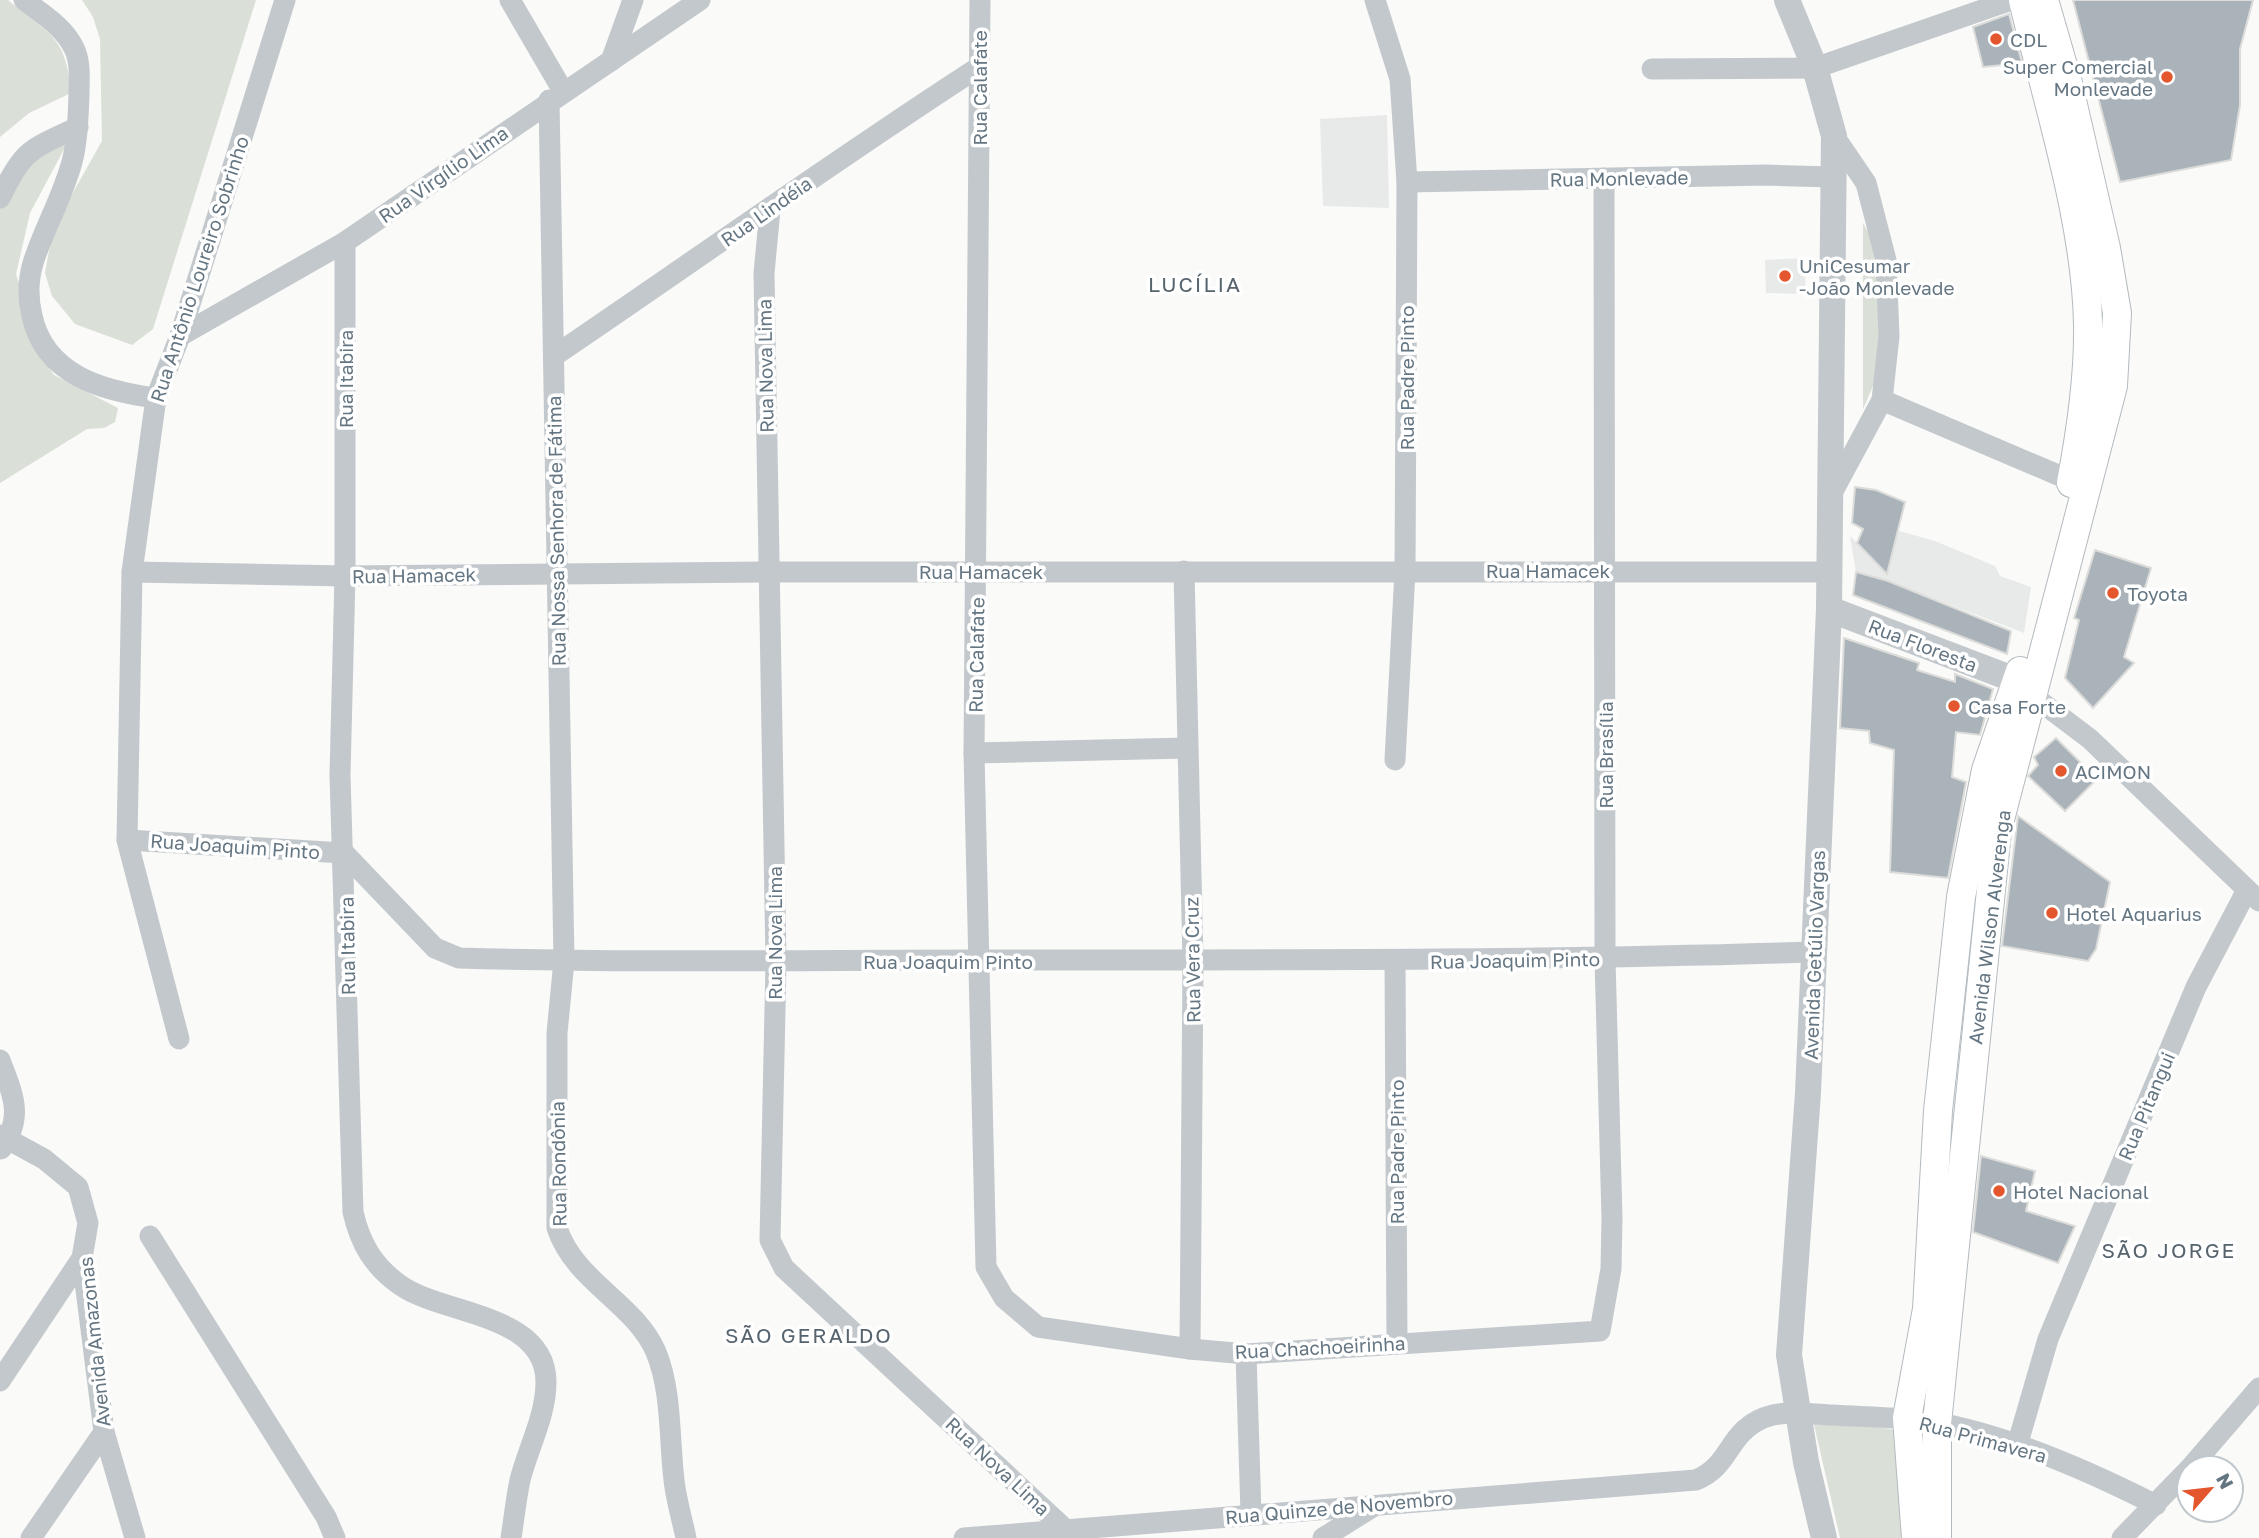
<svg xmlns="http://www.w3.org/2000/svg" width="2259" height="1538" viewBox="0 0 2259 1538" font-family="'Golos Text',sans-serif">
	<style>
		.built { fill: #e8e9e9 }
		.green { fill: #dadfd7 }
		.building { fill: #aab3b9; stroke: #dcdcda; stroke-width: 2 }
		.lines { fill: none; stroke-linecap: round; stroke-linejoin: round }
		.secondary-casing { stroke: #b3babf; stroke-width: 30 }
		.minor { stroke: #c3c8cc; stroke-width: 21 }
		.tertiary { stroke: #c3c8cc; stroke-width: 26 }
		.secondary { stroke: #fff; stroke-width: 28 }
		.poi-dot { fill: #e4572e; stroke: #fff; stroke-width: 2.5 }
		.labels { text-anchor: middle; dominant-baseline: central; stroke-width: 7; stroke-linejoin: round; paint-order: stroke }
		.poi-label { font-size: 19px; fill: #657683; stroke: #fff; text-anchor: start }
		.street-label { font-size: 19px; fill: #657683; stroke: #fff }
		.neighbourhood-label { font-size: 21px; letter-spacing: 2px; fill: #57646e; stroke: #fff }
	</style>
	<rect width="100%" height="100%" fill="#fafaf8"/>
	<g class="built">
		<path d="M1387 115 1389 208 1323 206 1320 119Z"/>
		<path d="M1804 258 1806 294 1766 293 1765 260Z"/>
		<path d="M1899 531 1935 541 1995 566 2000 576 2031 587 2024 633 1888 581 1856 572 1850 536 1862 548 1890 558Z"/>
	</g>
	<g class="green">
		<path d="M0 0H8C49 35 66 34 71 93L29 113 0 137Z"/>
		<path d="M82 0H256L153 329 132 345 75 324 52 296 45 273 51 240 66 205 102 141 100 39 93 17Z"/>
		<path d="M70 138 30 213 16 274 44 360 54 375 118 408 115 422 104 428 87 429 0 483V206L35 154Z"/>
		<path d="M1863 223 1879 251 1880 370 1863 409Z"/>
		<path d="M1813 1420 1866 1424 1899 1431 1914 1538H1840Z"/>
	</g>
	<g class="building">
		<path d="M2073 0H2253L2240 49V105L2231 160 2120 182Z"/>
		<path d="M2009 14 2022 63 1983 67 1973 27Z"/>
		<path d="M1855 487 1876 490 1905 502 1887 574 1857 543 1863 529 1852 523Z"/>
		<path d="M2095 550 2151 568 2124 657 2134 663 2093 708 2065 678 2079 620 2074 618Z"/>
		<path d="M1856 572 1888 581 2011 631 2007 654 1853 595Z"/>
		<path d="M1844 638 1919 663 1917 670 1955 682V674L1993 689 1980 735 1956 732 1952 777 1966 782 1948 878 1890 872 1894 750 1870 743 1869 731 1840 728Z"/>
		<path d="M2056 738 2097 779 2065 811 2028 776 2038 765 2034 757Z"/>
		<path d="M2018 816 2110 882 2096 949 2088 961 2002 946Z"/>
		<path d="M1981 1156 2035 1171 2026 1211 2075 1226 2058 1263 1973 1232Z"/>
	</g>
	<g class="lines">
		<g class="secondary-casing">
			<g id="secondary">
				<path d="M2023 0C2047 102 2086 220 2088 324 2089 376 2081 431 2071 483"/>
				<path d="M1916 1538 1907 1418 1927 1309 1938 1111 1961 897 1986 770 2020 671"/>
				<path d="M1937 1538V1423L1997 831 2113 386 2117 313 2106 248 2068 83 2044 0"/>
			</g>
		</g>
		<g class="minor">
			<path d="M24 0C42 14 63 26 74 48 81 62 79 79 79 95 78 117 78 137 73 158 64 195 44 228 33 263 28 280 28 299 32 316 45 375 102 391 156 398"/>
			<path d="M510 0 563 91"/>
			<path d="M980 0 974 753 986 1267 1004 1298 1038 1327 1190 1349 1246 1354 1600 1331 1611 1269 1612 1218 1605 959 1604 178"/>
			<path d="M1375 0 1400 79 1407 182 1405 571 1395 760"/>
			<path d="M611 61 633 0"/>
			<path d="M1652 69 1815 68 2011 0"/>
			<path d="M549 100 564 961 557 1033V1228C575 1282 635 1303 656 1352 672 1391 669 1439 674 1480 676 1499 682 1519 686 1538"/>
			<path d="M1407 182 1765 175 1831 177"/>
			<path d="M0 198C24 148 30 150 78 127"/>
			<path d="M770 210 764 273 776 962 770 1240 784 1268 1066 1530"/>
			<path d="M345 242V576L340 775 353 1212C360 1243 373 1266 400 1285 442 1315 546 1313 546 1382 546 1416 528 1448 520 1480 516 1499 514 1519 511 1538"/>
			<path d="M180 336 345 242 700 0"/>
			<path d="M554 356C696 260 835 160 979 67"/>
			<path d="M1882 400 2072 481"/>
			<path d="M1832 493 1882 400 1889 336 1886 260 1866 183 1834 136"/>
			<path d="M1184 571 1193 961 1190 1349"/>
			<path d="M132 572 345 576 768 572H1829"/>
			<path d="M2032 695 2090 739 2259 901"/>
			<path d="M974 753 1186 748"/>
			<path d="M127 840 344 853 435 948 459 958C634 963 808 960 983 960 1260 960 1536 961 1813 952"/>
			<path d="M1395 961 1397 1343"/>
			<path d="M179 1039 127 840 132 572 156 398 180 336 285 0"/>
			<path d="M0 1060C12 1093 25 1116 1 1149"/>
			<path d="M0 1135 44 1159 78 1187 88 1223 82 1258 104 1432 135 1538"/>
			<path d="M150 1236 326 1517 335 1538"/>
			<path d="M1246 1354 1251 1514"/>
			<path d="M0 1381 82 1258"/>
			<path d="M2017 1446 2048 1339 2196 987 2247 890"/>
			<path d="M2190 1468 2259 1388"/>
			<path d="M31 1538 104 1432"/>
			<path d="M964 1538 1696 1480C1730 1466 1727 1436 1759 1420 1780 1409 1810 1414 1832 1415 1866 1417 1900 1417 1933 1422 2008 1435 2089 1471 2156 1505"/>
			<path d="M1323 1538 1374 1506"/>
			<path d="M2122 1538 2189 1469"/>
		</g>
		<g class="tertiary">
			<path d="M1787 0 1815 68 1834 136 1829 609 1808 1093 1789 1355 1806 1462 1824 1538"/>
			<path d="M1829 609 2018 681"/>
		</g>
		<use href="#secondary" class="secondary"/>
	</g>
	<g class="poi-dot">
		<circle cx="1996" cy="39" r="7"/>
		<circle cx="2167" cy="77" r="7"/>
		<circle cx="1785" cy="276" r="7"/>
		<circle cx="2113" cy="593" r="7"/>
		<circle cx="1954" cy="706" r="7"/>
		<circle cx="2061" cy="771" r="7"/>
		<circle cx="2052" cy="913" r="7"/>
		<circle cx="1999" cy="1191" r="7"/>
	</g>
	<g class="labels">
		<g class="poi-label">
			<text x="2010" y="39">CDL</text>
			<text x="2153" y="66" text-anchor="end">Super Comercial<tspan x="2153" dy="22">Monlevade</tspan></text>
			<text x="1799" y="265">UniCesumar<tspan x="1799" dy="22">-João Monlevade</tspan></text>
			<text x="2127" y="593">Toyota</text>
			<text x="1968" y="706">Casa Forte</text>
			<text x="2075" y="771">ACIMON</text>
			<text x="2066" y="913">Hotel Aquarius</text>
			<text x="2013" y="1191">Hotel Nacional</text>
		</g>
		<g class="street-label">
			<text transform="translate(979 88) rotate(-90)">Rua Calafate</text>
			<text transform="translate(443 174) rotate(-35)">Rua Virgílio Lima</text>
			<text transform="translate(1619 178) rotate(-1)">Rua Monlevade</text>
			<text transform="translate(766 211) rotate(-35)">Rua Lindéia</text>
			<text transform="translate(199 269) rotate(-72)">Rua Antônio Loureiro Sobrinho</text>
			<text transform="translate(765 366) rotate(-91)">Rua Nova Lima</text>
			<text transform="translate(1406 378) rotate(-90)">Rua Padre Pinto</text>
			<text transform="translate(345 379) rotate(-90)">Rua Itabira</text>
			<text transform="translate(556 531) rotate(-91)">Rua Nossa Senhora de Fátima</text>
			<text x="1548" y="570">Rua Hamacek</text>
			<text x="981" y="571">Rua Hamacek</text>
			<text transform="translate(414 575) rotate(-1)">Rua Hamacek</text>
			<text transform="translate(1923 645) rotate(21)">Rua Floresta</text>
			<text transform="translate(976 655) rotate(-89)">Rua Calafate</text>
			<text transform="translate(1605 755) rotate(-90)">Rua Brasília</text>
			<text transform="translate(235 846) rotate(4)">Rua Joaquim Pinto</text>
			<text transform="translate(1989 927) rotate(-83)">Avenida Wilson Alverenga</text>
			<text transform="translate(774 933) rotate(-90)">Rua Nova Lima</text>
			<text transform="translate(347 946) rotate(-91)">Rua Itabira</text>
			<text transform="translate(1814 955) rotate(-88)">Avenida Getúlio Vargas</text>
			<text transform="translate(1192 960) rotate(-91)">Rua Vera Cruz</text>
			<text transform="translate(1515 960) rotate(-1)">Rua Joaquim Pinto</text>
			<text x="948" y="961">Rua Joaquim Pinto</text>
			<text transform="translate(2146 1106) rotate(-67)">Rua Pitangui</text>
			<text transform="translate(1396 1152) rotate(-90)">Rua Padre Pinto</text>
			<text transform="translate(558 1164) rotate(-91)">Rua Rondônia</text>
			<text transform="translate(94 1342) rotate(-96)">Avenida Amazonas</text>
			<text transform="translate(1320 1347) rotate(-3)">Rua Chachoeirinha</text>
			<text transform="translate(1983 1439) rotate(15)">Rua Primavera</text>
			<text transform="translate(998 1466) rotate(43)">Rua Nova Lima</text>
			<text transform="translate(1339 1507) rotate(-5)">Rua Quinze de Novembro</text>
		</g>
		<g class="neighbourhood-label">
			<text x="1195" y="284">LUCÍLIA</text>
			<text x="2169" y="1250">SÃO JORGE</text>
			<text x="809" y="1335">SÃO GERALDO</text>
		</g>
	</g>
	<g transform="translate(2210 1489) rotate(62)"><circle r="33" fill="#ffffff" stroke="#c1c8cd" stroke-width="2"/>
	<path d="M0-5L12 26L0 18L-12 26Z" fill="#e4572e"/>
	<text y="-10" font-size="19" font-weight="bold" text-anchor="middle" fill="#657683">N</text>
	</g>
</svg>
